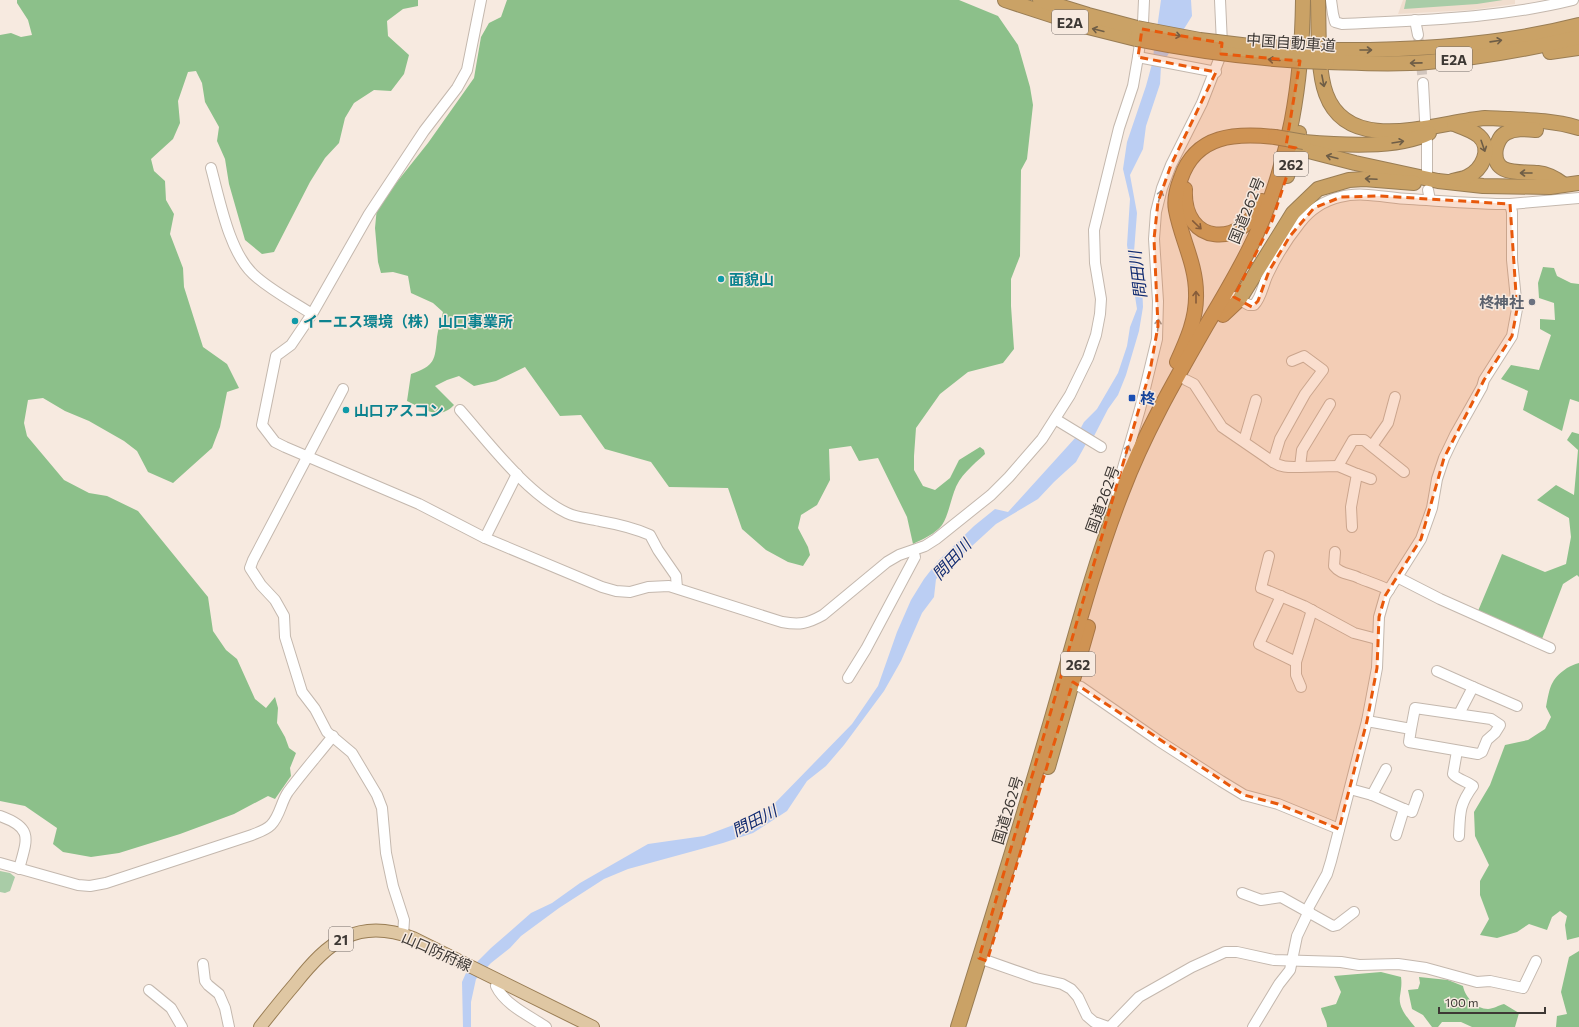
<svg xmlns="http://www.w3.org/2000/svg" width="1579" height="1027" viewBox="0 0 1579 1027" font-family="Commissioner,'Noto Sans JP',sans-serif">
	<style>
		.built { fill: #f0ddce }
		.green { fill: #a9cca7 }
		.forest { fill: #8cc08a }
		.water { fill: #bbcef3 }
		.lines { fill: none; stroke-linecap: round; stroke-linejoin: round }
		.minor-tunnel { stroke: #d2c6be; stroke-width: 10; stroke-dasharray: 10 5; stroke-linecap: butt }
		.minor-casing { stroke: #c4b8ae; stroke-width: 12 }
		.major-casing { stroke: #997d54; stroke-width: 14 }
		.highway-casing { stroke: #997d54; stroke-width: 16 }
		.minor { stroke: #fff; stroke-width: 10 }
		.major { stroke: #dfc7a3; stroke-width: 12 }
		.highway { stroke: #caa266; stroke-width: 14 }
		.highway-bridge-casing { stroke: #997d54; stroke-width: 16; stroke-linecap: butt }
		.highway-bridge { stroke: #caa266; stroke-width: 14 }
		.oneway { stroke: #6e5d46 }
		.oneway2 { stroke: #9e9c9a }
		.marked { fill: #e8590c; fill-opacity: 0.2; stroke: #e8590c; stroke-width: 3; stroke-dasharray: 8 5; stroke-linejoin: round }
		.culture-dot { fill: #0f9aa8; stroke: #f7eae0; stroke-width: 1.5 }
		.worship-dot { fill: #6b7280; stroke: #f7eae0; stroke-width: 1.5 }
		.transit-dot { fill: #1a4fb4; stroke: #f7eae0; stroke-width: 1.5 }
		.labels { text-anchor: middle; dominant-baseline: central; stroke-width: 3; stroke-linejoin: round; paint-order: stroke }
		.shield { fill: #f7eae0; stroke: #756d68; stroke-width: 1 }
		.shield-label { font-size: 14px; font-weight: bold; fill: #3d3834 }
		.street-label { font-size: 15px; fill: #3d3834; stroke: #f7eae0 }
		.culture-label { font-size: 15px; font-weight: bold; fill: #0d838f; stroke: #f7eae0; text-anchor: start }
		.worship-label { font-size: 15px; font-weight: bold; fill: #5b616d; stroke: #f7eae0; text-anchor: end }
		.transit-label { font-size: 15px; font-weight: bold; fill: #164399; stroke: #f7eae0; text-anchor: start }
		.water-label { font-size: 16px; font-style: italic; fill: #122c71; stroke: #f7eae0 }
	</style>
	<rect width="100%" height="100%" fill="#f7eae0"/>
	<path class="built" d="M1403 0H1515V4L1471 10 1398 14Z"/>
	<g class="green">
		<path d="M1406 0H1503L1477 4 1404 9Z"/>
		<path d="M0 871 10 873 15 877 10 891 5 893 0 892Z"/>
	</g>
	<g class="forest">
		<path d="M17 0H418V6L403 9 387 21 388 36 409 55 404 74 391 91 374 90 354 103 345 118 339 143 325 158 310 182 274 252 262 254 245 240 229 184 225 159 217 141 219 127 205 102 202 83 196 71 188 72 178 101 180 123 173 139 151 159 154 171 165 181 166 200 174 214 170 234 183 268 184 287 203 347 227 364 239 388 227 392 220 427 212 448 173 483 148 472 137 451 124 441 89 421 65 411 43 398 28 400 24 423 27 436 64 480 89 493 107 496 138 511 208 597 213 631 226 650 237 659 255 699 266 708 275 697 278 708 277 723 285 737 289 748 296 753 290 768 291 776 275 799 268 796 234 814 180 834 119 853 91 857 63 852 53 844 57 828 25 806 0 801V35L11 33 21 37 32 35 28 20 17 3Z"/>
		<path d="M507 0H959L998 16 1018 45 1030 87 1033 105 1027 159 1021 170 1020 256 1011 279V306L1014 349 1003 363 968 372 940 394 916 428 914 456V470L923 486 935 490 950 478 959 460 980 447 984 450 985 454C973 465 959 476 954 492 950 503 948 516 942 525 935 534 923 539 913 544L907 517 878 458 859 461 851 446 829 449 830 480 817 505 801 515 798 528 808 547 810 555 803 566 788 562 766 550 742 529 728 488 669 487 651 462 605 449 581 415 560 416 525 367 496 381 474 386 459 376 447 380 435 386 454 405C439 421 424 409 407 401L411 374C435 366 435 360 437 337 438 329 441 320 443 312L433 303 411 293 408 276 393 272 381 273 378 262 375 228 377 207 428 143 474 78 481 37 489 23 501 17Z"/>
		<path d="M1543 267 1554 268 1557 276 1571 283 1579 284V402L1570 399 1562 431 1523 410 1528 391 1501 379 1511 365 1539 370 1551 335 1540 329V319L1555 320 1554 303 1539 298 1538 283Z"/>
		<path d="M1572 432 1579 434V577L1577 575 1563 584 1542 639 1478 611 1502 554 1545 572 1566 564 1571 537 1569 518 1537 500 1556 485 1574 495 1578 450 1567 440Z"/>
		<path d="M1579 663V937L1567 940 1565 925 1567 916 1560 911 1552 917 1547 930 1529 924 1517 932 1497 938 1480 935 1489 919 1480 895V881L1489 865 1475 836 1474 812 1490 785 1505 745 1528 740 1545 729 1551 717 1546 707C1550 687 1550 680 1567 668 1571 666 1574 664 1579 663Z"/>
		<path d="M1579 951V1027H1556L1557 1016 1567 1014 1561 992 1569 957Z"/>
		<path d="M1381 972 1401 977C1402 984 1401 989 1400 996 1398 1008 1408 1018 1415 1027H1327C1327 1020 1322 1015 1321 1008L1336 1004 1341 992 1334 976Z"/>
		<path d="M1419 977 1448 980 1463 986C1465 997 1476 1009 1488 1009 1493 1009 1499 1005 1504 1004L1519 1013 1515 1027H1472L1461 1022H1442L1438 1027H1432L1423 1015 1412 1009 1408 990 1418 989 1420 983Z"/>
	</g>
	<path class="water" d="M1161 0H1191L1192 16 1161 66 1160 84 1146 126 1143 149 1130 175 1137 213 1134 252 1142 283 1143 307 1139 331 1126 375 1118 395 1108 409 1093 438 1087 442 1076 462 1066 471 1054 482 1038 499 996 524 936 579 934 597 922 613 901 661 884 691 844 745 826 766 807 781 787 811 753 833 723 843 628 869 604 879 559 908 521 936 510 948 491 963 476 979 471 1002V1027H463L462 982 466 973 491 948 531 913 552 903 580 883 648 844 704 836 752 818 773 805 852 724 878 686 897 632 911 600 924 579 938 561 974 526 995 509 1008 512 1076 437 1084 422 1097 409 1118 373 1127 346 1130 327 1137 309 1127 245 1130 199 1123 169 1127 142 1146 86 1152 64Z"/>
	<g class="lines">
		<path class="minor-tunnel" d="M1418 35 1423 83"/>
		<g class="minor-casing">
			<g id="minor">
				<path d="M481 0 467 70 457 88 424 131 369 214 312 314 291 345 276 356 262 425 275 442 285 447 419 504 485 538 602 587 616 591 630 592 648 587 669 586 782 622C799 625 807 624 823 615L887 562 899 555 925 546 936 539 991 495 1009 477 1042 439 1070 395 1088 358 1096 335 1100 314 1101 299 1095 263 1094 230 1119 128 1133 86 1138 57 1216 72"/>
				<path d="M1331 0 1333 14 1335 22 1342 24C1420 20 1496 19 1573 0"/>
				<path d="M1415 20 1418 35"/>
				<path d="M1138 57 1143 23 1144 0"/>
				<path d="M1423 83 1425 120"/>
				<path d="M1427 141V173"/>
				<path d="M211 168C220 201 229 251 253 274 270 290 292 301 312 314"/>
				<path d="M1428 190 1430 200"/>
				<path d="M1510 204 1579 198"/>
				<path d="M1234 297 1249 305H1254C1262 297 1263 283 1269 272 1277 255 1288 238 1300 223 1310 210 1323 201 1340 197 1362 191 1387 198 1409 199 1443 201 1477 204 1510 204L1512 212V260L1517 309 1512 336 1484 380 1482 387 1455 435 1444 458 1437 479 1432 508 1421 539 1385 596 1379 617 1377 668 1367 721 1331 861 1327 874 1307 910"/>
				<path d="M1292 361 1304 356 1323 370 1305 394 1280 439 1273 462C1282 468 1290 467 1300 467L1302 450 1330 404"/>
				<path d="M1186 380 1194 384 1222 427 1273 462"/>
				<path d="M343 389 253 560 250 568 261 585 275 600 284 616 285 637 302 692 315 709 327 732 352 753 377 795 382 808 386 853 393 886 404 920 403 935"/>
				<path d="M460 410C489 443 527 494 567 513 578 518 589 518 600 521 617 524 634 528 650 535L658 550 676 576 677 588"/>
				<path d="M1055 419 1101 447"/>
				<path d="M1244 441 1256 400"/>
				<path d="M1372 446 1388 423 1395 397"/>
				<path d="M1338 466 1353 440H1364L1404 472"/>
				<path d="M1300 467 1338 466 1357 474 1351 507 1352 527"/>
				<path d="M1357 474 1371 479"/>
				<path d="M1116 492 1140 409 1157 339 1158 301 1154 239 1156 212 1162 188 1171 165 1202 103 1220 57 1222 44 1220 0"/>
				<path d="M485 538 517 474"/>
				<path d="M1335 552 1334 566C1341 575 1350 573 1359 578 1369 582 1379 585 1389 590"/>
				<path d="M1269 556 1261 588 1304 606 1354 633 1377 639"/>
				<path d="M1397 577 1440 599 1550 648"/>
				<path d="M1281 596 1259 644 1296 662"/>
				<path d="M1437 671 1473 687"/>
				<path d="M848 678 866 649 915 557 913 551"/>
				<path d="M1066 682 1081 687 1159 741 1221 781 1244 795 1278 804 1339 829"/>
				<path d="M1301 687 1296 675V662L1312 610"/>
				<path d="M1459 714 1473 687 1517 706"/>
				<path d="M1367 721 1411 729 1415 708 1491 719 1500 725 1495 733 1487 740 1482 752 1478 754 1409 742 1411 729"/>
				<path d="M1457 751 1453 774C1457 779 1466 781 1473 786 1459 805 1460 813 1459 836"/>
				<path d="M1350 789 1372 795 1404 809 1396 835"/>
				<path d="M1372 795 1386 769"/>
				<path d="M1404 809 1412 812 1418 795"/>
				<path d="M0 816C34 828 27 839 19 869"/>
				<path d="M0 863 78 885 90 886 106 883 252 835C259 832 266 830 271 825 280 816 281 802 288 792 302 773 318 755 333 736"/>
				<path d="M1242 893 1261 900 1281 897 1333 926 1337 925 1354 912"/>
				<path d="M979 958 1036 978 1062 984 1071 989 1078 997 1087 1016 1094 1022 1108 1027"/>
				<path d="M203 964 205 981 208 985 219 994 225 1008 229 1027"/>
				<path d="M501 981 496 986C505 1005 530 1016 546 1027"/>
				<path d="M149 990 171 1008 182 1027"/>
				<path d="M1110 1027 1139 997 1192 967 1225 952H1237L1274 960 1341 962 1359 965 1398 964 1426 968 1477 982 1490 981 1523 988 1536 961"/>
				<path d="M1253 1027 1279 984 1290 970 1297 936 1309 911"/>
			</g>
		</g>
		<g class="major-casing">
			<path id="major" d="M260 1027C271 1013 283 998 295 984 328 942 357 917 413 938L593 1027"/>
		</g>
		<g class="highway-casing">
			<g id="highway">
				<path d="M1005 0 1088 27 1136 39"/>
				<path d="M1040 0 1088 15 1137 28"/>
				<path d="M1318 0C1319 26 1317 70 1326 94 1349 157 1437 122 1485 118 1493 118 1502 119 1510 119 1533 120 1556 121 1579 128"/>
				<path d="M1327 50C1412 51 1497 46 1579 25"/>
				<path d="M1550 52 1579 48"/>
				<path d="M1327 62C1361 63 1395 65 1428 62 1479 58 1529 49 1579 37"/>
				<path d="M1536 130C1525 129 1515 128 1506 133 1500 136 1498 141 1496 148 1491 177 1520 171 1538 173 1548 174 1555 178 1563 184"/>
				<path d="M1304 142C1339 145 1397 149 1429 133"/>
				<path d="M1301 149 1355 163 1438 181 1483 186 1550 187 1579 183"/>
				<path d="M1287 176 1299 133"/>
				<path d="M1452 181C1457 180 1463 179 1467 177 1482 170 1493 149 1479 136 1472 130 1462 127 1454 124"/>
				<path d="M1185 189C1182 246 1243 249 1262 201"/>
				<path d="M1223 315 1239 300 1293 213 1318 189 1349 180 1364 179 1414 183"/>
				<path d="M1177 362C1187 340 1197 318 1196 293 1196 264 1181 238 1176 210 1174 200 1177 188 1181 178 1196 134 1236 133 1275 137"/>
				<path d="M1048 767 1088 627"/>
				<path d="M958 1027C989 928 1020 828 1049 728 1072 649 1092 569 1122 492 1144 434 1175 380 1206 326 1224 296 1242 266 1256 235 1290 159 1302 83 1303 0"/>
			</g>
		</g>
		<use href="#minor" class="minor"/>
		<use href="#major" class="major"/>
		<use href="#highway" class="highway"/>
		<g class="highway-bridge-casing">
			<g id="highway-bridge">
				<path d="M1137 28 1200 40 1250 46 1327 50"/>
				<path d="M1136 39C1200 52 1262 60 1327 62"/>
				<path d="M1275 137 1304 142"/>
			</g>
		</g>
		<use href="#highway-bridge" class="highway-bridge"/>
	</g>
	<defs><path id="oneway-shaft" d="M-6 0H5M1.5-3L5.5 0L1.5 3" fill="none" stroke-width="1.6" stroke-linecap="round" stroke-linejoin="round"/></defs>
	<g class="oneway">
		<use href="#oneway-shaft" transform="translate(1098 30) rotate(-166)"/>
		<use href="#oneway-shaft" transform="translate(1175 35) rotate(11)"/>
		<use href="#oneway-shaft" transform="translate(1496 41) rotate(-8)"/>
		<use href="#oneway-shaft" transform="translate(1366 50)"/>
		<use href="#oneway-shaft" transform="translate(1274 60) rotate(-175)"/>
		<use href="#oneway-shaft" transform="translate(1416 63) rotate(179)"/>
		<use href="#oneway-shaft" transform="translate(1323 81) rotate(79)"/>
		<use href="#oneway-shaft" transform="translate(1398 142) rotate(-9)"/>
		<use href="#oneway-shaft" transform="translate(1483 146) rotate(71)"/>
		<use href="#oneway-shaft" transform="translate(1332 157) rotate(-166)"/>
		<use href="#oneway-shaft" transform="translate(1526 173) rotate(180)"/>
		<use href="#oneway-shaft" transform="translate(1371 179) rotate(-177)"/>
		<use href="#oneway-shaft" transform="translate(1197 225) rotate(44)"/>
		<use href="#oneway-shaft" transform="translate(1196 297) rotate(-90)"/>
	</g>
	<g class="oneway2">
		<use href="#oneway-shaft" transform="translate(1160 196) rotate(-75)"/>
		<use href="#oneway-shaft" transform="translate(1158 325) rotate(-86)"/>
		<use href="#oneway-shaft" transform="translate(1127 451) rotate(-74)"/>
	</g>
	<path class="marked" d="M1142 29 1222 43 1221 54 1300 61 1286 146 1296 148 1294 154 1272 221 1234 297 1252 307 1258 301 1269 271 1290 236 1314 208 1341 197 1380 196 1510 204 1517 309 1512 336 1484 380 1444 458 1421 539 1385 596 1379 617 1377 668 1367 721 1339 829 1278 804 1244 795 1073 682 987 961 979 958 1150 371 1158 326 1154 239 1158 202 1171 165 1216 72 1138 57Z"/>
	<g class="culture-dot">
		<circle cx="721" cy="279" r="4"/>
		<circle cx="295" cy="321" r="4"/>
		<circle cx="346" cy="410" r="4"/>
	</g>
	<circle class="worship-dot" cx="1532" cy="302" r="4"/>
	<rect class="transit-dot" x="1128" y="394" width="8" height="8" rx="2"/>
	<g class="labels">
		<g class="shield">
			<rect x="1052" y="10" width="36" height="24" rx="3"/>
			<rect x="1436" y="47" width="36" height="24" rx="3"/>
			<rect x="1274" y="152" width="34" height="24" rx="3"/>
			<rect x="1061" y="652" width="34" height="24" rx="3"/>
			<rect x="329" y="927" width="24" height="24" rx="3"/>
		</g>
		<g class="shield-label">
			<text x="1070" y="22">E2A</text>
			<text x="1454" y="59">E2A</text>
			<text x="1291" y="164">262</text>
			<text x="1078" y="664">262</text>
			<text x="341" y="939">21</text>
		</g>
		<g class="street-label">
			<text transform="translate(1291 42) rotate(4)">中国自動車道</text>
			<text transform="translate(1246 210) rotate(-68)">国道262号</text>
			<text transform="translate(1102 499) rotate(-70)">国道262号</text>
			<text transform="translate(1007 810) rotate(-73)">国道262号</text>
			<text transform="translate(437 951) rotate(24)">山口防府線</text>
		</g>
		<g class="culture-label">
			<text x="729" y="279">面貌山</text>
			<text x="303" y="321">イーエス環境（株）山口事業所</text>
			<text x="354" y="410">山口アスコン</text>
		</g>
		<g class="worship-label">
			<text x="1524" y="302">柊神社</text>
		</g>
		<g class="transit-label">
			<text x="1140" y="398">柊</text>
		</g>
		<g class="water-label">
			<text transform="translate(1137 275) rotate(-97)">問田川</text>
			<text transform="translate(951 559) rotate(-47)">問田川</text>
			<text transform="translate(754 820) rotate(-27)">問田川</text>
		</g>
	</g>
	<path d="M1439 1007v6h106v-6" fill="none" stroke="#3d3834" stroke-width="2"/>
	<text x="1445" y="1007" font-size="12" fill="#3d3834" stroke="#f7eae0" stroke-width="3" paint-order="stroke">100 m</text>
</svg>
